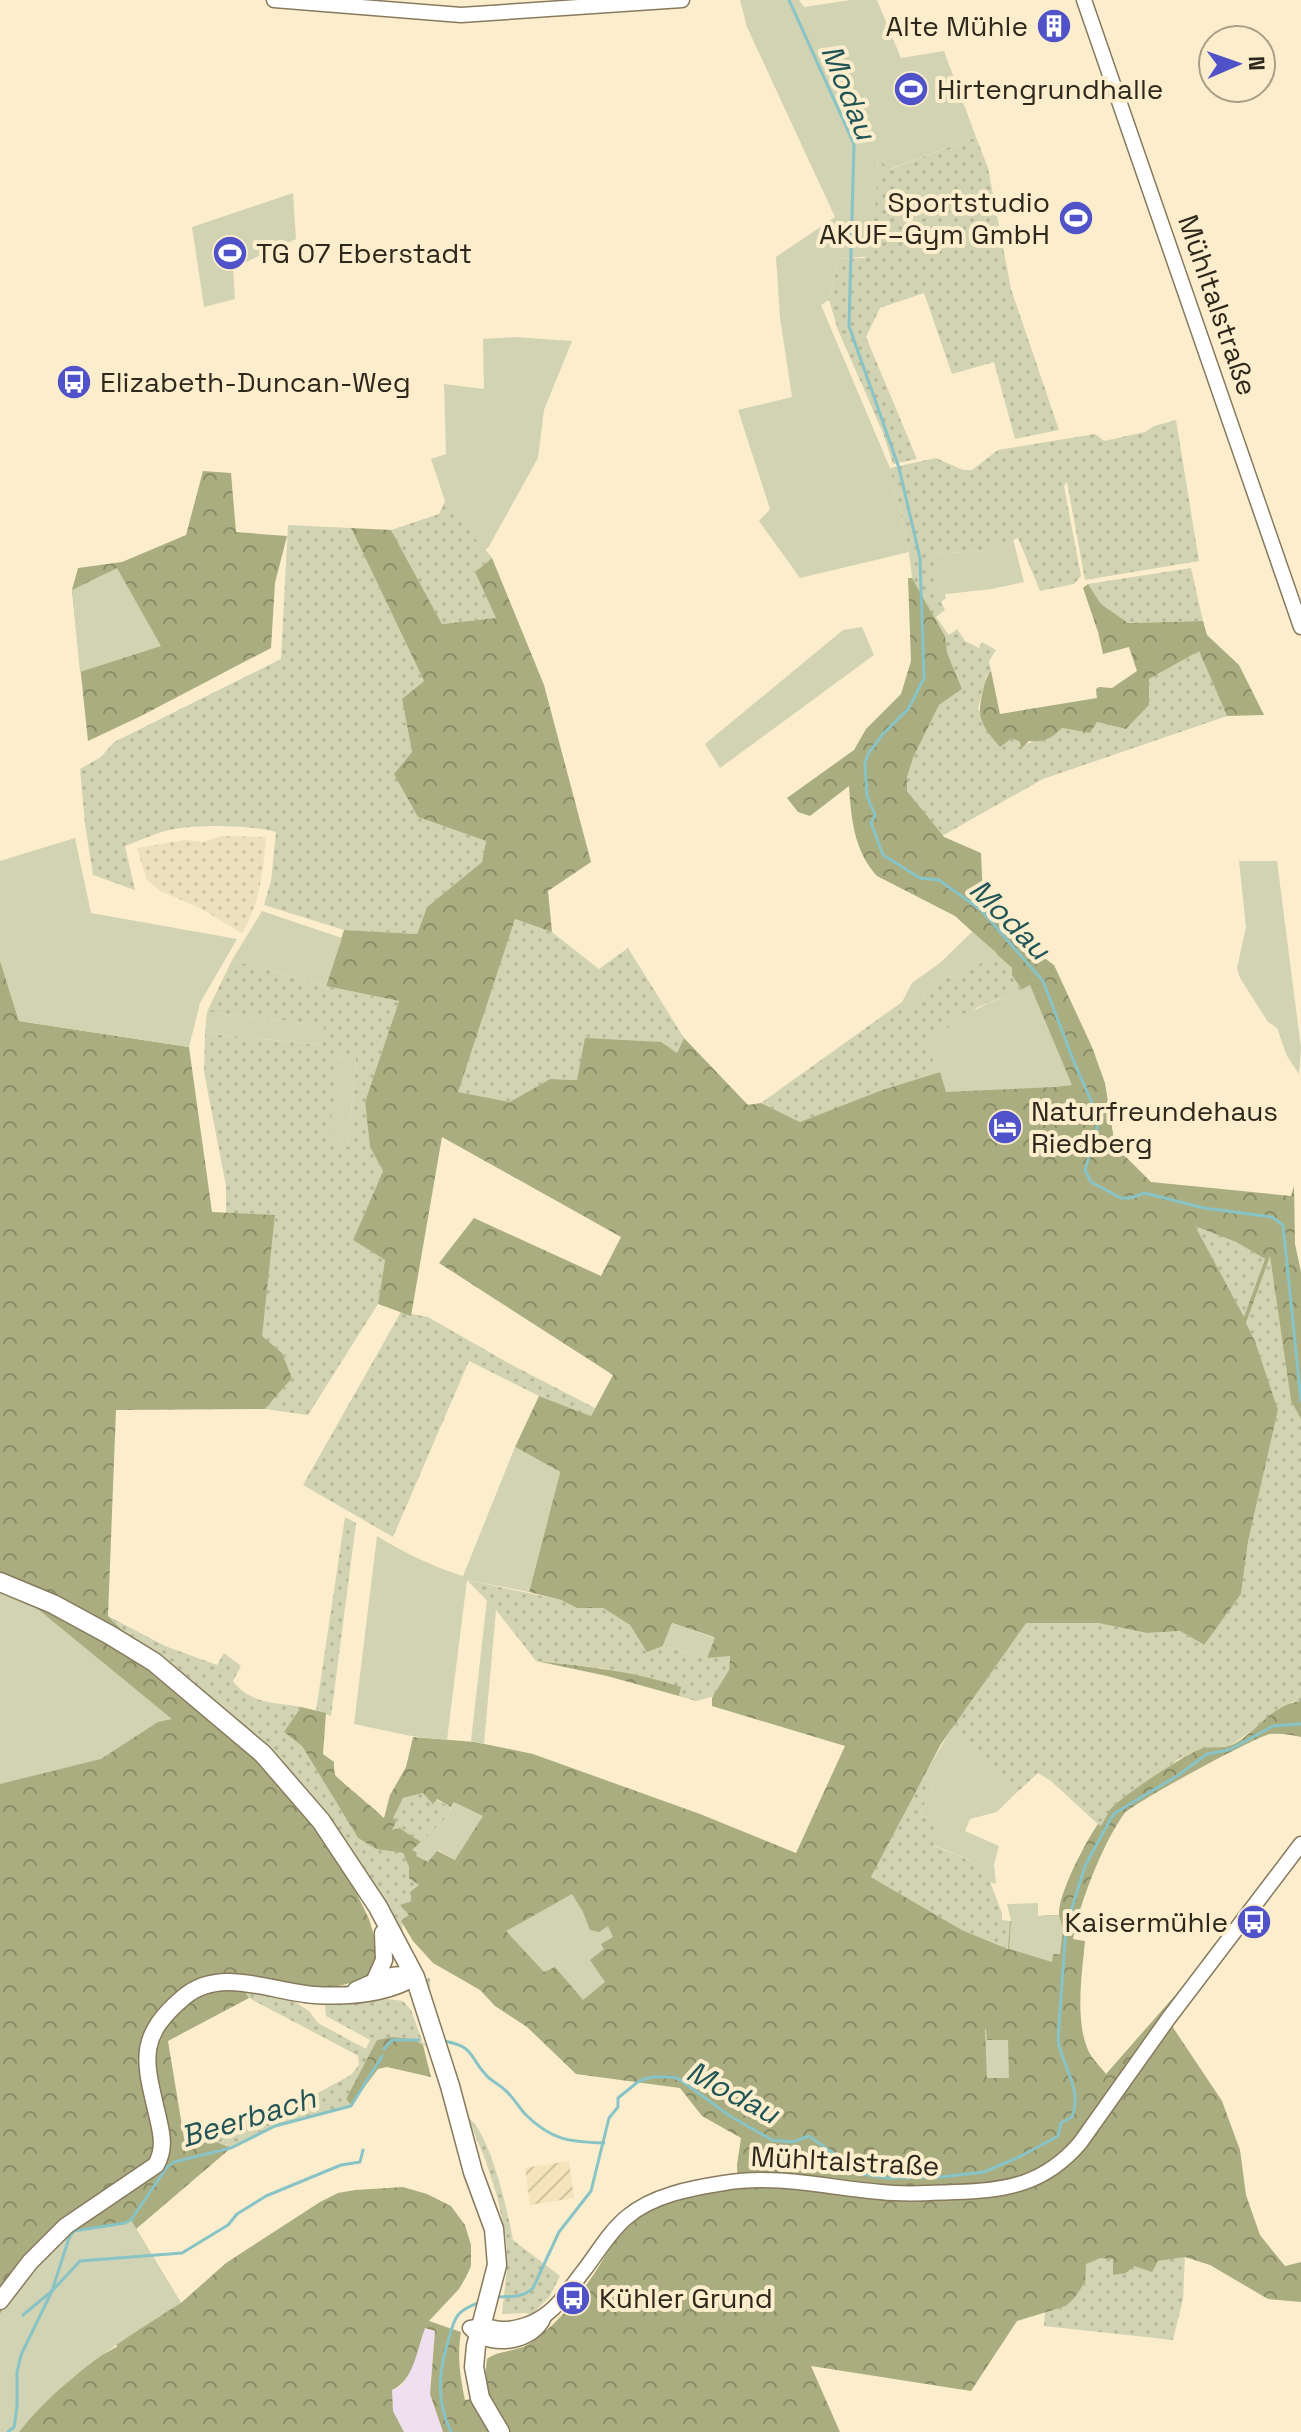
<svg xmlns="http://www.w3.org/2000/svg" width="1301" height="2432" viewBox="0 0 1301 2432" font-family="'Space Grotesk',sans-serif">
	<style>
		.commercial { fill: #f0dff0 }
		.industrial { fill: url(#industrial-furrows) }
		.grass { fill: url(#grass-dots); fill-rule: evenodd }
		.forest { fill: url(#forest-crowns); fill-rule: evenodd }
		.sand { fill: url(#sand-dots) }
		.green { fill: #d1d3b2 }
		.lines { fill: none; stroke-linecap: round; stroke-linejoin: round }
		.stream { stroke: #88c3c6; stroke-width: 3 }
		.tertiary-casing { stroke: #877a5d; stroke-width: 17 }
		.secondary-casing { stroke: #877a5d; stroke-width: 19 }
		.primary-casing { stroke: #877a5d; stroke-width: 21 }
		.tertiary { stroke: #fff; stroke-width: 14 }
		.secondary { stroke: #fff; stroke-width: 16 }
		.primary { stroke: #fff; stroke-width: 18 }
		.labels { text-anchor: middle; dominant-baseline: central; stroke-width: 8; stroke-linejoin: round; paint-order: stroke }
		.poi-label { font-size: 28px; fill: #2e281c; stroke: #fceecd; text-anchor: start }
		.street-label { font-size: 28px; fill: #2e281c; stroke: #fceecd }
		.water-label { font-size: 30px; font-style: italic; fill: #205457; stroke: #fceecd }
	</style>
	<defs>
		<pattern id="industrial-furrows" width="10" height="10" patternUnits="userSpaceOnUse" patternTransform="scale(2)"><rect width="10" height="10" fill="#f4e3bb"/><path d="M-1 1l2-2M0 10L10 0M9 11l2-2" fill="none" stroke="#d2c3a0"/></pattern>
		<pattern id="grass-dots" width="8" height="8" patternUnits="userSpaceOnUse" patternTransform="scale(2)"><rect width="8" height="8" fill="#d1d3b2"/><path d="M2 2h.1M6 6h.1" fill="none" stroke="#b4b598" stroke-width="1.8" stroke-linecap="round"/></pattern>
		<pattern id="forest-crowns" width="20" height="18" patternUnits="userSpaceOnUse" patternTransform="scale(2)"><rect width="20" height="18" fill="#aaad80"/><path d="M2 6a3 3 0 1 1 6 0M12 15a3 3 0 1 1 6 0" fill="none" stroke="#8b8d68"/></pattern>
		<pattern id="sand-dots" width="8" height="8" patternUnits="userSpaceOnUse" patternTransform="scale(2)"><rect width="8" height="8" fill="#ebe1bd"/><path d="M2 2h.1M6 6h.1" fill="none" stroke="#cac1a2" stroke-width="1.8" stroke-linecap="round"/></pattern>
	</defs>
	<rect width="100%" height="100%" fill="#fceecd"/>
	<path class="commercial" d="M424 2328 435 2331 430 2394 443 2432H404L393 2411 392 2390 402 2386 417 2352Z"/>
	<path class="industrial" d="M569 2161 574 2198 530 2205 525 2168Z"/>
	<g class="grass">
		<path d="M976 137 988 168 1011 289 1059 430 1015 439 994 362 952 374 924 293 880 308 866 337 917 459 893 464 883 433 838 330 829 300 839 259 865 258 878 175 877 157 891 169Z"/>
		<path d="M1176 420 1199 561 1085 580 1067 482 1064 486 1081 576 1074 584 1040 591 1018 538 988 550 936 554 937 595 945 594 946 598 941 602 945 610 936 617 949 635 957 629 965 641 979 648 982 642 996 650 989 661 991 671 986 677 978 709 1012 738 1020 742 1021 748C1034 738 1050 740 1061 728L1090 733 1097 722 1126 729 1149 705V679L1199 651 1227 716 1043 779 942 836 907 791V777L913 758 939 705 962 689 946 653 945 636 912 578 909 552 890 468 936 458 963 470H972L998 450 1095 434 1104 441 1145 432 1154 426Z"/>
		<path d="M445 501H447L492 558 475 572 497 618 442 624 391 530 439 514Z"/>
		<path d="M288 525 351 528 424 681 402 699 412 752 418 817 486 841 482 862 427 907 417 934 344 930 264 905 271 881 276 832C249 825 202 824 174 829 158 832 141 840 125 846L135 890 93 875 85 824 80 769 101 757 114 742 281 659Z"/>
		<path d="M1191 568 1203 621 1128 623 1101 604 1088 584Z"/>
		<path d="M515 919 552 932 599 969 628 948 684 1038 677 1054 577 1080 550 1079 511 1102 457 1092Z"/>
		<path d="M997 953 1012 968V975L1022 990 978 1007 952 1026 923 1041 940 1072 882 1090 800 1122 761 1103 902 1002 909 1012 925 1001 922 994 935 988 946 977 959 976Z"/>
		<path d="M232 960 326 986 399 1001 365 1102 370 1147 383 1171 353 1240 385 1260 378 1304 308 1415 265 1409 292 1378 282 1353 261 1336 275 1216 226 1213V1186L204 1072 205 1033 322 1045 323 1025 207 1012ZM338 1057 356 1059 348 1147Z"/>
		<path d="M1194 1225 1236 1242 1265 1259 1244 1318Z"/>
		<path d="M1270 1254 1291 1401 1301 1419V1701L1292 1702 1230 1746 1202 1748 1177 1760 1101 1827 1051 1781 1038 1773 1014 1795C994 1766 980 1750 951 1729L1026 1622 1098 1623 1147 1633 1180 1631 1203 1645 1241 1594 1248 1542 1278 1410 1255 1341 1246 1323Z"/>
		<path d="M401 1312 428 1317 510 1364 595 1408 591 1416 539 1396 469 1361 393 1537 303 1485Z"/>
		<path d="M345 1517 356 1523 331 1716 316 1711Z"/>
		<path d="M467 1580 561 1600 577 1608H603L630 1625 647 1651 663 1646 707 1658 730 1655 729 1670 715 1696 696 1701 679 1696 680 1687 602 1668 536 1661 496 1610Z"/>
		<path d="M108 1616 165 1646 217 1665 224 1653 241 1666 233 1681C249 1704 276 1702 301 1707L285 1732 302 1746 358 1838 376 1849 403 1853 409 1867 410 1878 419 1885 412 1901 410 1915 402 1921 403 1932 398 1935 154 1662Z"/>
		<path d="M923 1778 935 1783 919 1815 942 1825 934 1846 984 1866 1002 1913V1920L1010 1921 1009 1949 962 1930 871 1877Z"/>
		<path d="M423 1793 451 1807 447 1817 421 1844 400 1829 391 1831 396 1822 392 1818 403 1798Z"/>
		<path d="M430 1977V1991L436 2011 441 2049 423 2045 412 2039 377 2040 346 2099 351 2105 349 2107 275 2126 231 2148 202 2136 229 2128 254 2115 259 2122 277 2115 351 2075 359 2065 358 2056 355 2054 249 1998 239 1983 295 2002 309 2011 318 2023 366 2049 370 2040 326 2016 325 2004H354L388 1999 403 2001 411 2010 423 2043 440 2046 423 1986 426 1980Z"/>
		<path d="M468 2118C489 2129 509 2215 513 2240L560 2276 550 2296 532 2315 526 2313 502 2314 507 2267 506 2238 497 2196 485 2159Z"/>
		<path d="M1185 2256 1183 2299 1173 2340 1044 2326 1045 2312 1066 2306 1085 2282V2264L1101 2258H1113L1134 2266Z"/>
	</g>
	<g class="forest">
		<path d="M203 471 231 473 236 532 287 536 275 583 271 648 141 716 88 741 72 590 78 568 122 562 186 535Z"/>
		<path d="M351 528 391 530 442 624 496 618 475 572 492 558 544 685 591 862 548 891 552 932 515 919 458 1092 510 1102 550 1079 577 1080 585 1038 661 1042 677 1053 684 1038 748 1105 761 1103 800 1122 882 1090 940 1072 1030 985 1022 990 1012 975V968L955 916 877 876C854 851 851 818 849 786L810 816 798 812 787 798 854 750 866 729 901 694 911 661 908 578H912L945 636 947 653 962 689 939 705 913 758 907 777V791L944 837 981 853 983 900 1007 922 1028 946 1054 965 1092 1047 1105 1083 1115 1146 1151 1182 1291 1196 1294 1186 1295 1244 1301 1272V1419L1291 1401 1270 1256 1246 1323 1255 1341 1278 1410 1248 1542 1241 1594 1204 1645 1180 1631 1147 1633 1098 1623H1026L941 1744 871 1877 962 1930 1008 1949 1010 1921 1037 1920 1038 1916 1059 1915C1058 1894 1085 1843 1098 1824L1101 1826C1104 1821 1107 1815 1110 1810 1119 1798 1188 1752 1203 1748 1213 1746 1225 1749 1234 1744 1257 1731 1273 1704 1301 1701V1737C1292 1735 1280 1733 1270 1734 1257 1736 1131 1804 1124 1814 1103 1843 1079 1904 1073 1939L1085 1941C1082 1974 1074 2024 1090 2054 1094 2061 1101 2067 1106 2074L1192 1976 1202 1975 1168 2020 1222 2101 1240 2150 1246 2195 1260 2235 1285 2266 1301 2262V2302L1268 2299 1210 2265 1185 2257 1158 2261 1152 2272 1134 2266 1126 2273 1113 2275V2259L1101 2258 1086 2264 1085 2282 1075 2297 1066 2306 1017 2321 971 2391 811 2366 840 2432H443L430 2394 435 2331 425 2328C417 2349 414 2381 392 2390L393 2411 404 2432H0L69 2381 93 2360 118 2346 4 2308 0 2314V960L19 1021 189 1047 212 1212 275 1215 262 1336 282 1353 292 1378 265 1409 116 1410 108 1616 154 1662 273 1765 350 1880 369 1919 379 1952 372 1974C330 1996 301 1986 256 1980L252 1975 242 1974 239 1983 249 1998 168 2041 184 2138 202 2136 231 2148 136 2229 181 2303 226 2263 320 2202 338 2193 355 2190 403 2187 427 2194 451 2206 465 2225 471 2245V2266L466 2277 459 2289 429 2321 461 2332C457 2356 460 2376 465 2400L487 2397 485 2376 487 2359C500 2349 519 2352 532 2342 557 2324 577 2299 594 2274 606 2256 616 2233 633 2219 661 2197 704 2194 738 2188L737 2165 741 2138 702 2116 680 2088 576 2074 527 2027 495 2006 480 1990 433 1963 413 1941 401 1921 409 1915 400 1905 412 1901 410 1892 419 1885 409 1878V1867L403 1853 376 1849 358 1838 302 1746 284 1732 301 1707 326 1713 323 1754 334 1762C334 1766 334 1771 335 1775 337 1778 377 1811 384 1818L390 1795 406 1767 413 1737 475 1742 533 1754 700 1814 796 1853 845 1746 712 1706V1698L729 1670 730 1656 707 1658 714 1637 672 1623 663 1646 647 1652 630 1625 603 1608H577L561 1600 529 1592 560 1472 515 1447 539 1396 591 1416 613 1375 439 1263 474 1218 601 1276 621 1237 442 1137 411 1316 378 1304 385 1260 353 1240 383 1171 370 1147 365 1102 399 1001 326 986 344 930 417 934 427 907 482 862 486 841 418 817 394 774 412 752 402 699 424 681ZM1195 1226 1236 1242 1265 1259 1244 1317ZM423 1793 433 1804 437 1799 451 1807 454 1802 455 1860C436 1850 417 1841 400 1828L392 1830 396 1822 393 1818 403 1798Z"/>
		<path d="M1088 584 1101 604 1128 623 1203 621 1207 635 1239 665 1264 715 1227 716 1199 651 1149 679V705L1126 729 1097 722 1090 733 1062 728C1051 739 1044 742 1029 741L1021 749 1020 742 1012 738 1000 747C984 728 976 720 982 695 984 686 985 678 991 671L1000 714 1097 698 1096 689 1099 687 1112 688 1137 671 1129 647 1103 654 1098 632 1083 588Z"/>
		<path d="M536 1661C586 1666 633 1671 681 1687L679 1696 607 1676Z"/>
		<path d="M392 2037 413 2039 423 2045 431 2077 387 2067 378 2069 351 2105 346 2099 377 2040Z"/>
	</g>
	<path class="sand" d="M222 836 266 837C263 872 260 903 242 933L198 907 160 891 147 880 137 848 185 840 203 842Z"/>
	<g class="green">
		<path d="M740 0H799L804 7 851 0H877L901 58 944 51 976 137 890 169 877 158 878 175 871 256 839 259 829 300 821 305 890 468 909 552 800 578 759 521 770 509 738 410 792 397 780 318 776 257 835 217 747 27Z"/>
		<path d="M293 193 296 239 233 268 235 299 204 307 192 227Z"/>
		<path d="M514 337 572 341 544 410 538 458 488 548 484 550 447 501H445L431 459 446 454 444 384 484 389 483 339Z"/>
		<path d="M1013 539 1024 582 992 589 937 595 935 554 988 550Z"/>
		<path d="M117 568 161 646 80 672 72 590Z"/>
		<path d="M862 627 874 655 720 768 705 744 843 630Z"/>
		<path d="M75 838 91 913 237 939 200 1003 189 1047 19 1021 0 960V861Z"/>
		<path d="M1239 861H1277L1301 1048 1299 1074 1287 1056 1277 1028 1268 1022 1240 978 1237 968 1246 927Z"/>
		<path d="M262 911 342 938 326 986 232 960Z"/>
		<path d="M972 932 997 953 959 976 946 977 935 988 922 994 925 1001 908 1013 902 1002 912 983 940 963Z"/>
		<path d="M1030 985 1072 1085 1056 1087 946 1092 940 1072 922 1041 951 1026 950 1021 964 1013 966 1015C986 1002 1010 997 1030 985Z"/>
		<path d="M207 1012 324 1025 323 1045 205 1033Z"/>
		<path d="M338 1057 356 1059 348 1147 329 1144Z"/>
		<path d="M515 1447 560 1472 529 1592 467 1580 447 1740 411 1736 354 1724 377 1536C401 1551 436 1568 463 1576Z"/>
		<path d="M0 1586 22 1596 172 1719 158 1722 101 1759 0 1784Z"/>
		<path d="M487 1599 496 1610 484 1744 471 1741Z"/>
		<path d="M672 1623 715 1638 707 1658 663 1646Z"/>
		<path d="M951 1729C980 1750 994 1766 1014 1795L997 1812 970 1819 965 1831 999 1846 994 1865 996 1884 990 1882 984 1866 933 1845 942 1825 919 1815 935 1783 923 1778Z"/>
		<path d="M454 1802 483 1816 455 1860 438 1850 428 1862 416 1856 417 1853 412 1850 447 1817Z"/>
		<path d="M572 1894 583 1912 590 1930 599 1932 608 1926 613 1937 601 1944 604 1949 590 1960 605 1982 583 2000 555 1967 544 1972 506 1931Z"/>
		<path d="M1038 1903V1916L1059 1915 1063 1929 1060 1954H1053L1052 1962 1009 1949 1011 1920 1007 1904Z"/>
		<path d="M985 2029H986L987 2040H1008L1009 2078H987Z"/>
		<path d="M131 2220 181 2303C121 2341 64 2376 19 2432H0V2314L35 2265 74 2231 125 2223Z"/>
	</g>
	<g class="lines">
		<g class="stream">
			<path d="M789 0 854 144 849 326 899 468 920 558 924 678 909 708 883 734 868 754 865 764 867 796 875 815 871 823 883 855 920 878 939 880 981 910 1043 981 1074 1062 1096 1112 1097 1130 1085 1170 1091 1182 1121 1198H1130L1145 1193 1204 1208 1272 1217 1283 1225 1301 1401"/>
			<path d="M444 2041C476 2047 468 2056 486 2075 491 2081 499 2084 505 2090 513 2097 518 2106 525 2114 551 2140 569 2142 604 2143"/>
			<path d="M384 2049 392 2040H419"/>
			<path d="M495 2297C510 2296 521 2299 533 2288L559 2232 591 2191 609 2118 618 2107V2098L639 2081 652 2077H672L679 2079 730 2116 772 2140 793 2142 809 2136 862 2174 888 2178 941 2177 984 2172 1021 2156 1058 2136 1061 2123 1072 2117C1083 2090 1062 2066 1058 2040L1066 1927 1085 1866 1111 1818 1115 1813 1177 1776 1207 1754 1229 1750 1273 1726 1301 1724"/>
			<path d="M23 2315 52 2291 80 2261 182 2253 228 2225 237 2214 266 2196 341 2165 360 2162 363 2150"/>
			<path d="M8 2432 14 2427 17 2407V2372L21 2355 52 2291 69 2238 74 2231 125 2223 131 2220 167 2167 174 2162 231 2148 275 2126 351 2106 382 2056"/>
			<path d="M451 2432C437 2403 438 2376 447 2345 450 2335 452 2323 458 2315 463 2308 473 2305 480 2302"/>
		</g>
		<g class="tertiary-casing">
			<g id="tertiary">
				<path d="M274 0 461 15 682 0"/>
				<path d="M1084 0 1301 627"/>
				<path d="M470 2328C481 2325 488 2327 500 2329 514 2330 533 2324 545 2315 561 2304 573 2284 585 2269 598 2252 610 2231 627 2217 653 2195 692 2188 724 2183 777 2174 829 2188 881 2192 906 2195 930 2193 955 2192 1006 2191 1045 2184 1080 2143L1168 2019 1301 1844"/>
				<path d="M473 2331C493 2349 534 2342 544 2317"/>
			</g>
		</g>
		<g class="secondary-casing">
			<g id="secondary">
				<path d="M375 1980 384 1960 383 1933"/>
				<path d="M356 1990C379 1981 389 1971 415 1977"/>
				<path d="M0 2301 30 2262 66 2226 156 2165C165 2149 162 2135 158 2118 145 2062 135 2038 184 1997 220 1966 272 1992 314 1995 348 1997 385 1995 415 1977"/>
			</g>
		</g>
		<g class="primary-casing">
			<path id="primary" d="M0 1582 53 1604 110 1635 154 1662 263 1754 321 1821 378 1907 415 1977 450 2086 473 2172 494 2229 497 2265 476 2346 474 2367 480 2398 500 2432"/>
		</g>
		<use href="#tertiary" class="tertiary"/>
		<use href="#secondary" class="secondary"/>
		<use href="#primary" class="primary"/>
	</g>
	<defs>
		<g id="building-disc" transform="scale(1.8)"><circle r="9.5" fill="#4f52c8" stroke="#fceecd"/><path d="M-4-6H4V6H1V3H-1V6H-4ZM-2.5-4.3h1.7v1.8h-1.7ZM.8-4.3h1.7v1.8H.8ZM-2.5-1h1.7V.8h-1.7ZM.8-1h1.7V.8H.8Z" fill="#fff"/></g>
		<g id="stadium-disc" transform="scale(1.8)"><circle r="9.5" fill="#4f52c8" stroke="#fceecd"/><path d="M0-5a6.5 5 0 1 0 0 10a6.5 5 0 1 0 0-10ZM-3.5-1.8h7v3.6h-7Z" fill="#fff"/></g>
		<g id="bus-disc" transform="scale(1.8)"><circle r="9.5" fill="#4f52c8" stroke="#fceecd"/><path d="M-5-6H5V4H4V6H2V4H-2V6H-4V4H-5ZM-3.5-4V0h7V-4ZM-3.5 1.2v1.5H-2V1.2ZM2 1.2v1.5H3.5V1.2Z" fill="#fff"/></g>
		<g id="hotel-disc" transform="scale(1.8)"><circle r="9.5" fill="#4f52c8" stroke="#fceecd"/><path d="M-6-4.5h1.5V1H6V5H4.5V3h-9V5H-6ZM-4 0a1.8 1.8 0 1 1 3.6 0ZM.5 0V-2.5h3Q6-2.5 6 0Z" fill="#fff"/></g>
	</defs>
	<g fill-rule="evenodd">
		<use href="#building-disc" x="1054" y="26"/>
		<use href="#stadium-disc" x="911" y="89"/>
		<use href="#stadium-disc" x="1076" y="218"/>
		<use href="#stadium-disc" x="230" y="253"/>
		<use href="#bus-disc" x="74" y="382"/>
		<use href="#hotel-disc" x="1005" y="1127"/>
		<use href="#bus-disc" x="1254" y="1922"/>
		<use href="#bus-disc" x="573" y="2298"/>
	</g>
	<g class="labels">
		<g class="poi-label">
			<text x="1028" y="26" text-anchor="end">Alte Mühle</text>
			<text x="937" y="89">Hirtengrundhalle</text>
			<text x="1050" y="202" text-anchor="end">Sportstudio<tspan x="1050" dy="32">AKUF–Gym GmbH</tspan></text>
			<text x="256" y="253">TG 07 Eberstadt</text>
			<text x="100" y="382">Elizabeth-Duncan-Weg</text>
			<text x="1031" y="1111">Naturfreundehaus<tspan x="1031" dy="32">Riedberg</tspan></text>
			<text x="1228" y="1922" text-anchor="end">Kaisermühle</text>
			<text x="599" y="2298">Kühler Grund</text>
		</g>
		<g class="street-label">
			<text transform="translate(1218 305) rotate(71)">Mühltalstraße</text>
			<text transform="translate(845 2161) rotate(3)">Mühltalstraße</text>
		</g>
		<g class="water-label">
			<text transform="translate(849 92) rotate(68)">Modau</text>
			<text transform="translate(1010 919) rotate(45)">Modau</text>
			<text transform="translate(733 2092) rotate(28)">Modau</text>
			<text transform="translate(248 2117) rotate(-17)">Beerbach</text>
		</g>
	</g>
	<g transform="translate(1237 64) rotate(88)"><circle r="38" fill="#fceecd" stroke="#aa9f86" stroke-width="2"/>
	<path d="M0-6L14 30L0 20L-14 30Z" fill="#4f52c8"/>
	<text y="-12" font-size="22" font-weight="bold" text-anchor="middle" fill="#2e281c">N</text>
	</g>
</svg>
